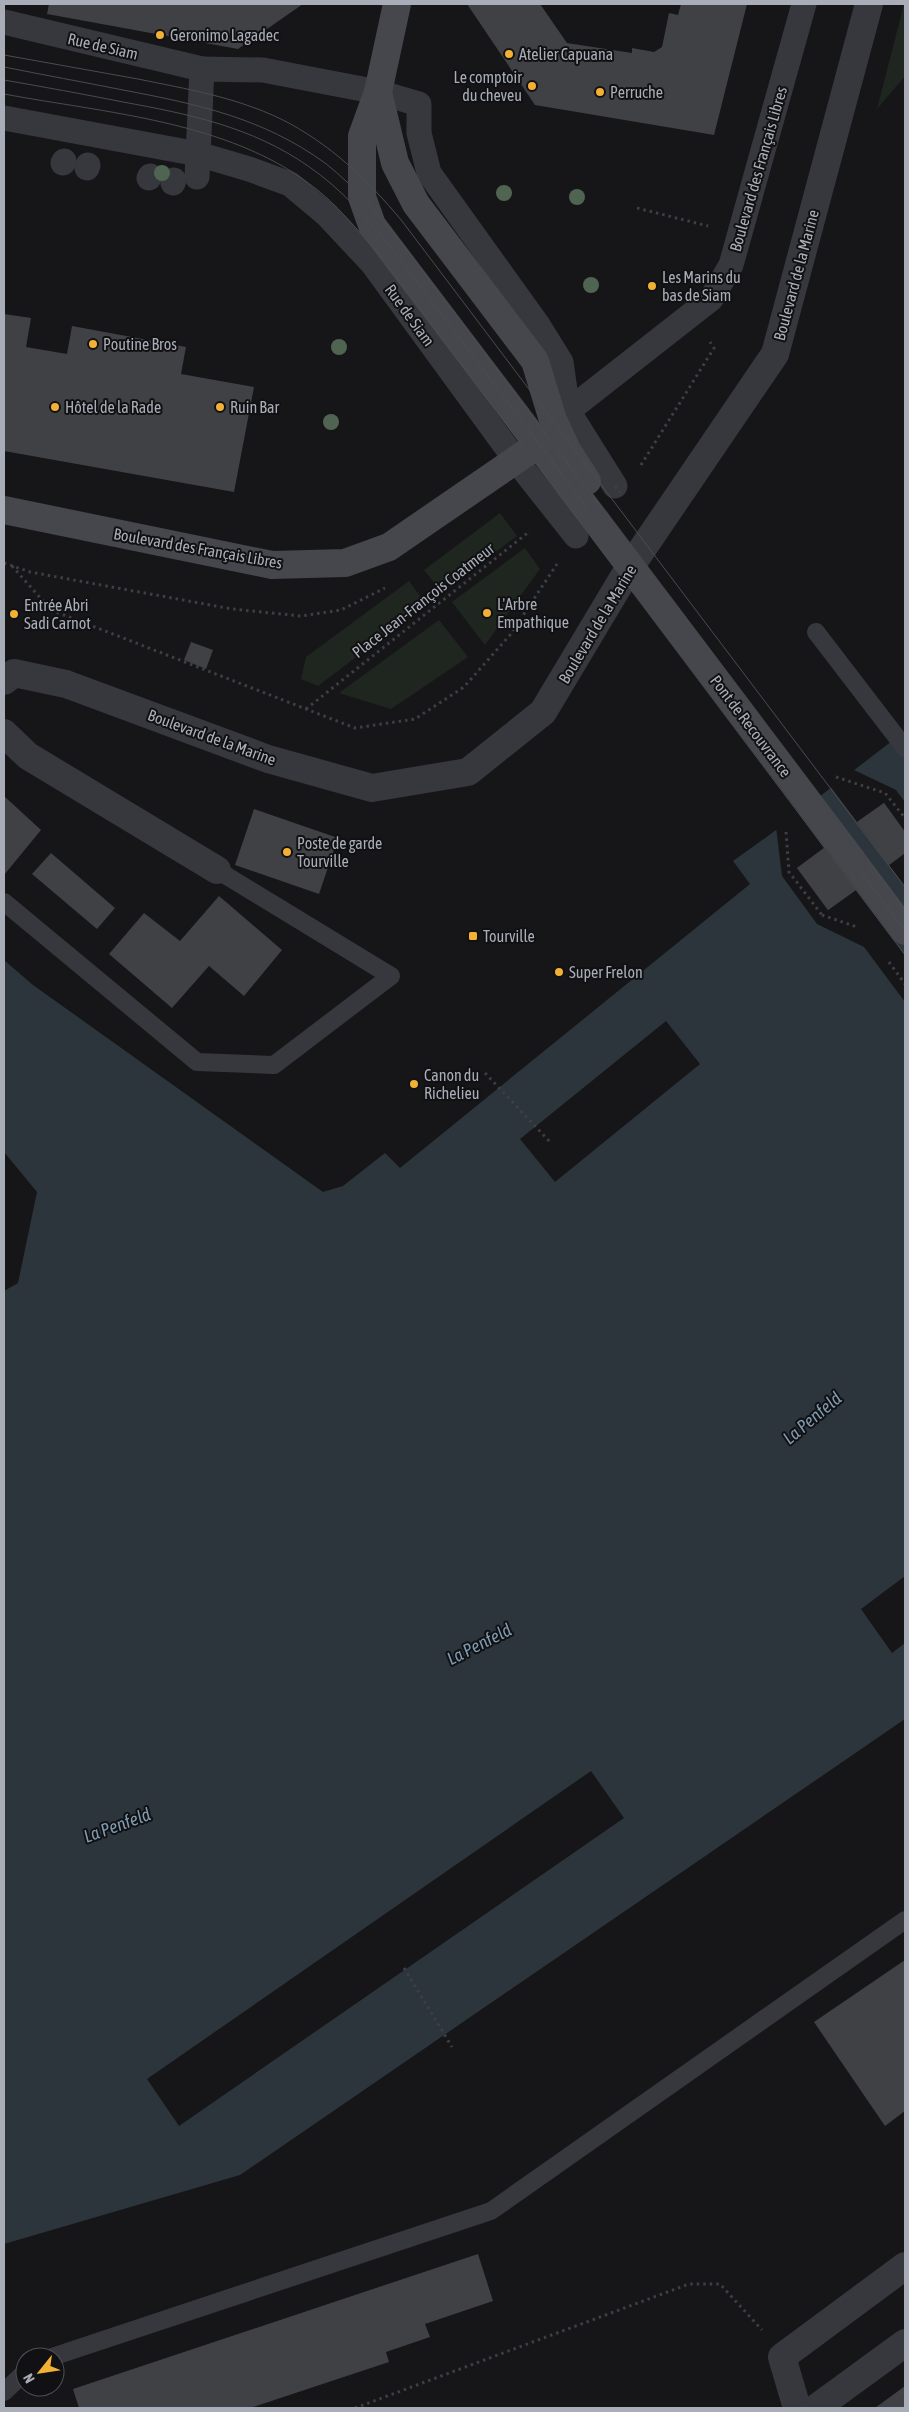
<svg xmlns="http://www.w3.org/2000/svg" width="909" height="2412" viewBox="0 0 909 2412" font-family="'Asap Condensed',sans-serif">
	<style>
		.green { fill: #1e261f }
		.water { fill: #2c353c }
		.pier { fill: #161618 }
		.building { fill: #404145 }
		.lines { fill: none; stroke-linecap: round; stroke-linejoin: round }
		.path { stroke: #3d3f44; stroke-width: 3; stroke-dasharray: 2.5 4; stroke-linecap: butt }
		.service { stroke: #37383d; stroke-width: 18 }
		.pedestrian { stroke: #37383d; stroke-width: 25 }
		.minor { stroke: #37383d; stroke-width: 28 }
		.secondary { stroke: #45474d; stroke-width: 28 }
		.tram { stroke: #4a4c52; stroke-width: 1 }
		.path-bridge { stroke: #3d3f44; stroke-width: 3; stroke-dasharray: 2.5 4; stroke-linecap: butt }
		.secondary-bridge { stroke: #45474d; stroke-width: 28 }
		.tree { fill: #506452 }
		.poi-dot { fill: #f2b134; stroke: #111113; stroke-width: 2 }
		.labels { text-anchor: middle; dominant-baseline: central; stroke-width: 4; stroke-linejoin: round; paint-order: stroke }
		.poi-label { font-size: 16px; fill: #a8adb8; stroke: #111113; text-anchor: start }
		.street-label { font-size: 16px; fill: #a8adb8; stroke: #111113 }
		.water-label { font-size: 18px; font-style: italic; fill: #7f9bb3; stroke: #111113 }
	</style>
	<rect width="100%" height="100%" fill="#161618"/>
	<g class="green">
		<path d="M904 4H905V76L877 109Z"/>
		<path d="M500 513 517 536 442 592 424 570Z"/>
		<path d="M525 548 540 569 485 645 452 602Z"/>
		<path d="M409 581 426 604 318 686 301 679 306 657Z"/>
		<path d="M439 620 468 657 391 709 339 693Z"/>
	</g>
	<path class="water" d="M905 731V1719L240 2175 4 2244V1291L18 1283 37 1192 4 1152V960L33 985 323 1192 343 1186 385 1153 400 1168 750 884 733 861 772 833Z"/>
	<g class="pier">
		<path d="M852 769 896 790 905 802V832L884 803 857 822 830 786Z"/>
		<path d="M797 811 824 848 797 868 828 910 856 890 905 955V1002L864 947 817 924 782 876 776 827Z"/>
		<path d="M905 853V887L889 865Z"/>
		<path d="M666 1021 700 1064 555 1182 520 1139Z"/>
		<path d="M905 1576V1643L892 1653 861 1609Z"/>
		<path d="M591 1771 624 1818 179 2126 147 2079Z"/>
	</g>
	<g class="building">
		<path d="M49 4H303L238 49 47 14Z"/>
		<path d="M467 4H540L567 43 632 53V48L654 52 662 47 669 13 678 15 681 4H747L714 135 535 105Z"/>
		<path d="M4 314 31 318 26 347 67 354 72 326 186 347 181 374 254 387 234 492 4 451Z"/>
		<path d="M191 642 213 650 206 669 184 660Z"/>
		<path d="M4 796 41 830 4 875Z"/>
		<path d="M884 803 905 832V853L889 865 857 822Z"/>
		<path d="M254 809 338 838 319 894 235 865Z"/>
		<path d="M824 848 856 890 828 910 797 868Z"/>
		<path d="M51 853 115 908 97 929 32 874Z"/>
		<path d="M219 896 282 950 244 996 209 966 172 1008 109 954 144 913 180 941Z"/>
		<path d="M905 1960V2111L885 2126 814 2022Z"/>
		<path d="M478 2254 493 2301 425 2324 430 2337 386 2352 389 2362 250 2408H79L73 2389Z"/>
		<path d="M905 2386V2408H875Z"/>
	</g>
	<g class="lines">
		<g class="path">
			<path d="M637 208 708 226"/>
			<path d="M641 465 714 348 710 342"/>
			<path d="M4 563 30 572 232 609 301 616 341 610 385 588"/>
			<path d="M12 566 51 610 355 728 415 719 464 687 510 635 557 564"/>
			<path d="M306 709 530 531"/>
			<path d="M822 915 857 927"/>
			<path d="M889 962 905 984"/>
			<path d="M485 1073 551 1143"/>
			<path d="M404 1968 452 2047"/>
			<path d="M355 2408 689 2284H720L762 2330"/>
		</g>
		<g class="service">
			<path d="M816 632 905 748"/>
			<path d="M4 902 197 1062 274 1065 391 976 217 870"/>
			<path d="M52 2357 491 2211 905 1920"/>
			<path d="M4 2392 25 2372"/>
		</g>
		<g class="pedestrian">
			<path d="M4 22 202 69 197 177"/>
			<path d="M202 69 263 70 378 92 419 104V133L429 173 538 325 561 362 568 411 615 486"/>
			<path d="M4 118 198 154 249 169 290 184 327 215 372 263 515 459 576 536"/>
			<path d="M63 163 64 161"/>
			<path d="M87 168 88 165"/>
			<path d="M149 178 150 176"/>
			<path d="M173 183 174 180"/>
			<path d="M568 411 711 299 731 265 804 4"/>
		</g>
		<g class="minor">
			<path d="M4 681 14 673 66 684 268 759 372 788 468 772 543 712 628 570 775 354 869 4"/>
			<path d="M4 733 28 756 217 870"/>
			<path d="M797 2408 782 2357 905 2266"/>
			<path d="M816 2408 905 2343"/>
		</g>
		<g class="secondary">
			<path d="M397 4 378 92 362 136V197L372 225 597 522"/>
			<path d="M378 92 395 163 416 204 535 361 553 420 567 450 587 481"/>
			<path d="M4 510 272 565 345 563 389 547 539 444"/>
			<path d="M852 860 905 931"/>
		</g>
		<g class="tram">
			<path d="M4 55C49 63 93 71 138 79 187 89 235 97 281 119 329 143 367 179 402 221L905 887"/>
			<path d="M4 67C44 75 83 82 123 90 197 104 263 118 325 163 357 188 383 220 408 252L905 910"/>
			<path d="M4 80C44 87 83 94 123 102 189 114 252 127 308 166 342 189 368 220 394 251L905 931"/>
			<path d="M4 94C106 113 227 121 311 185 337 204 357 230 378 253L905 955"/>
		</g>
		<g class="path-bridge">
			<path d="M615 486 622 495"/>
			<path d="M836 777 885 793 905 818"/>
			<path d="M786 832 789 872 822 915"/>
		</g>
		<path class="secondary-bridge" d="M597 522 852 860"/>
	</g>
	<g class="tree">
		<circle cx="162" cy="173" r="8"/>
		<circle cx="504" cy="193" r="8"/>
		<circle cx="577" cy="197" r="8"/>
		<circle cx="591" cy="285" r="8"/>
		<circle cx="339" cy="347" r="8"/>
		<circle cx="331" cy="422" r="8"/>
	</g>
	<g class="poi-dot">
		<circle cx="160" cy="35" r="5"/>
		<circle cx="509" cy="54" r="5"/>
		<circle cx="532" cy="86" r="5"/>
		<circle cx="600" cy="92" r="5"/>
		<circle cx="652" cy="286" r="5"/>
		<circle cx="93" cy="344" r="5"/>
		<circle cx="55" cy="407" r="5"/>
		<circle cx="220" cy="407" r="5"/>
		<circle cx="487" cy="613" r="5"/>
		<circle cx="14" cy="614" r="5"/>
		<circle cx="287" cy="852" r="5"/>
		<rect x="468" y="931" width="10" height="10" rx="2.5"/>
		<circle cx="559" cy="972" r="5"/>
		<circle cx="414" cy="1084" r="5"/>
	</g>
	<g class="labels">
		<g class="poi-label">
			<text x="170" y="35">Geronimo Lagadec</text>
			<text x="519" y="54">Atelier Capuana</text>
			<text x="522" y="77" text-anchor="end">Le comptoir<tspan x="522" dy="18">du cheveu</tspan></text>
			<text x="610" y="92">Perruche</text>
			<text x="662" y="277">Les Marins du<tspan x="662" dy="18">bas de Siam</tspan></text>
			<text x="103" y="344">Poutine Bros</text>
			<text x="65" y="407">Hôtel de la Rade</text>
			<text x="230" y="407">Ruin Bar</text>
			<text x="497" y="604">L'Arbre<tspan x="497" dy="18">Empathique</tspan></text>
			<text x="24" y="605">Entrée Abri<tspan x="24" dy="18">Sadi Carnot</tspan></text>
			<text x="297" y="843">Poste de garde<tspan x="297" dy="18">Tourville</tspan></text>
			<text x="483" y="936">Tourville</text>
			<text x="569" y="972">Super Frelon</text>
			<text x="424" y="1075">Canon du<tspan x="424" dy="18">Richelieu</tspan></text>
		</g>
		<g class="street-label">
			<text transform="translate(103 46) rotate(13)">Rue de Siam</text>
			<text transform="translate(758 169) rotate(-74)">Boulevard des Français Libres</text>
			<text transform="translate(796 275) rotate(-75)">Boulevard de la Marine</text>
			<text transform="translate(410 315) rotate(54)">Rue de Siam</text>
			<text transform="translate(198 548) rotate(10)">Boulevard des Français Libres</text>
			<text transform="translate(423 600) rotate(-38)">Place Jean-François Coatmeur</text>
			<text transform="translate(597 624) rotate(-59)">Boulevard de la Marine</text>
			<text transform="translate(751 726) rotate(53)">Pont de Recouvrance</text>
			<text transform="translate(212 737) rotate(20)">Boulevard de la Marine</text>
		</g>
		<g class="water-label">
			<text transform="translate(812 1418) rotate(-40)">La Penfeld</text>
			<text transform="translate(479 1644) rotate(-27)">La Penfeld</text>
			<text transform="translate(117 1825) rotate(-20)">La Penfeld</text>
		</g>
	</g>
	<rect width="909" height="2412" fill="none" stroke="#a8adb8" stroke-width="10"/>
	<g transform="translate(40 2372) rotate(240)"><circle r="24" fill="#111113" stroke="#4d4f55"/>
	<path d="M0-4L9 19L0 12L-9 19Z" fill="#f2b134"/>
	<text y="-8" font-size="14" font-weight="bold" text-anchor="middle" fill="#a8adb8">N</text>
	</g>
</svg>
